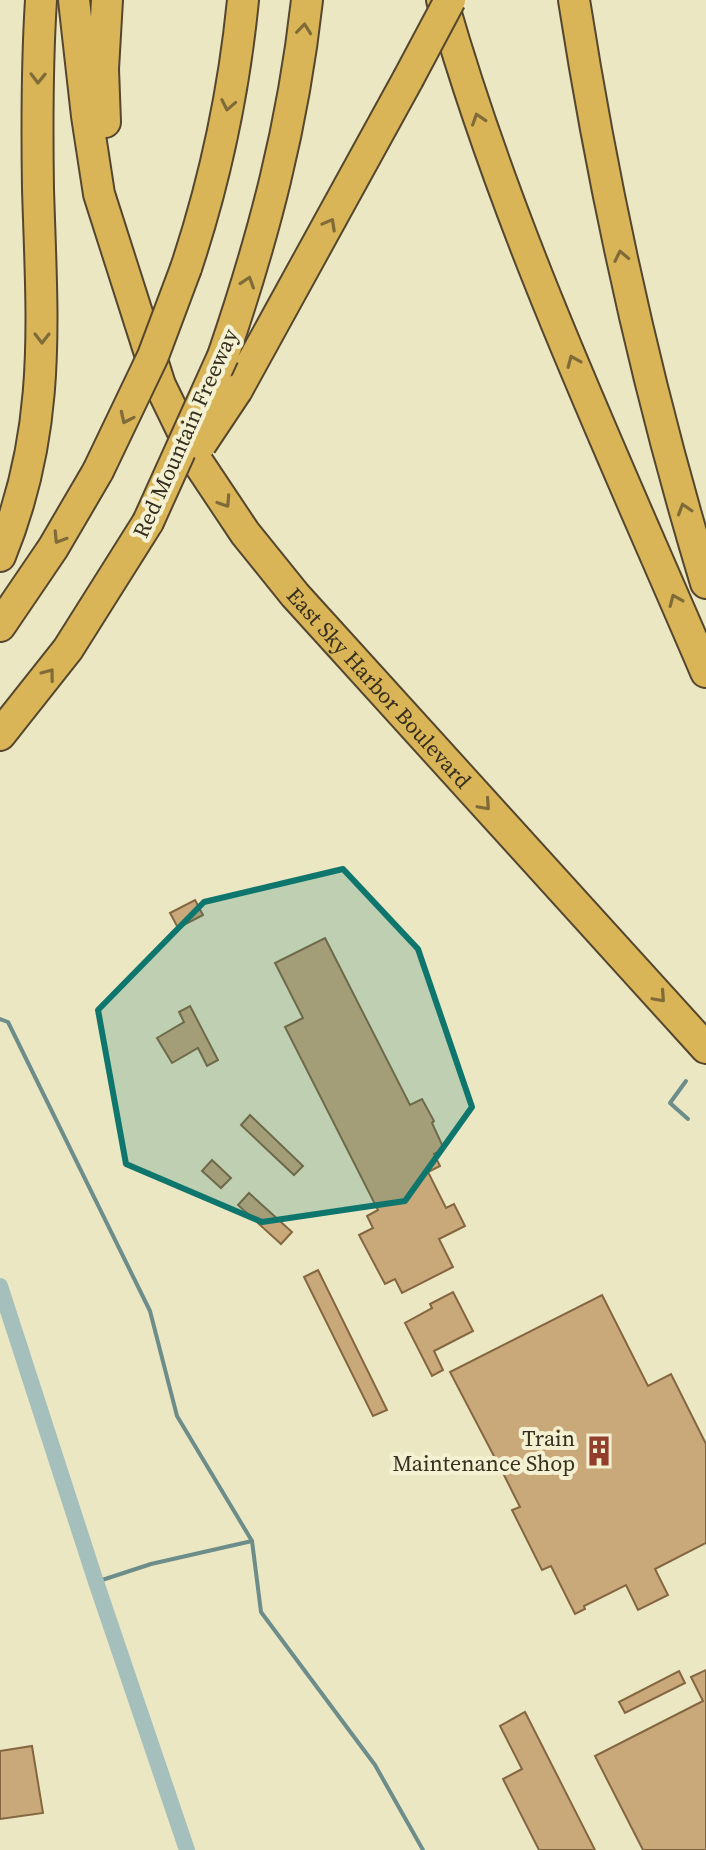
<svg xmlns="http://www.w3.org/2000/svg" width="706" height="1850" viewBox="0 0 706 1850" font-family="'Source Serif 4',serif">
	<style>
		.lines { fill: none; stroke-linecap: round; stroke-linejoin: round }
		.stream { stroke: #6c8d8a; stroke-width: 4 }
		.canal { stroke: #a5bfbc; stroke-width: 16 }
		.building { fill: #c9a87a; stroke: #846741; stroke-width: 2 }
		.highway-casing { stroke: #54462f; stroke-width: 34 }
		.highway { stroke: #d9b557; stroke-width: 30 }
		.highway-bridge-casing { stroke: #54462f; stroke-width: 34; stroke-linecap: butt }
		.highway-bridge { stroke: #d9b557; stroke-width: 30 }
		.oneway { stroke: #7f6b38 }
		.marked { fill: #0f766e; fill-opacity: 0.2; stroke: #0f766e; stroke-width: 6; stroke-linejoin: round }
		.labels { text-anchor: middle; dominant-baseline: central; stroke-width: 8; stroke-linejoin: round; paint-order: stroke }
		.street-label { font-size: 22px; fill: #362e1e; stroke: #f4f0d2 }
		.poi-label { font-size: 22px; fill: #362e1e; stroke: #f4f0d2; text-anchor: end }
	</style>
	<rect width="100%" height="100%" fill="#ece7c3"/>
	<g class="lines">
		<g class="stream">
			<path d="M0 1019 8 1022 150 1311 177 1416 252 1541 261 1612 375 1765 423 1850"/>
			<path d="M686 1081 670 1103 688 1119"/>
			<path d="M96 1582 151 1564 252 1541"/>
		</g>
		<path class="canal" d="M0 1286 96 1582 187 1850"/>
	</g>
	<g class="building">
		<path d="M195 900 203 915 178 928 170 913Z"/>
		<path d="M325 938 410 1105 422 1099 434 1121 432 1123 444 1149 434 1154 440 1166 428 1172 446 1208 454 1204 465 1226 439 1239 453 1267 402 1293 395 1279 385 1284 359 1235 373 1228 367 1216 378 1210 285 1027 303 1018 275 963Z"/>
		<path d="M190 1006 218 1060 207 1066 198 1048 172 1063 157 1038 184 1022 179 1012Z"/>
		<path d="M250 1115 303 1166 294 1175 241 1125Z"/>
		<path d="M212 1160 231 1178 221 1188 202 1171Z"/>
		<path d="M249 1193 292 1232 281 1244 238 1205Z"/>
		<path d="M318 1270 387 1410 373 1416 304 1277Z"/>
		<path d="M453 1292 473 1331 434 1351 443 1370 432 1376 405 1323 432 1308 430 1304Z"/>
		<path d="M602 1295 648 1386 671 1374 706 1444V1543L655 1569 668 1595 638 1610 626 1585 584 1606 585 1609 575 1614 551 1566 542 1570 512 1510 520 1507 501 1469 498 1470 493 1460 495 1458 450 1372Z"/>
		<path d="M706 1670V1850H643L595 1756 703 1701 691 1677Z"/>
		<path d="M679 1671 685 1683 625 1713 619 1702Z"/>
		<path d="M525 1712 595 1850H539L503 1779 522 1769 500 1726Z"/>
		<path d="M32 1746 43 1813 0 1819V1751Z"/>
	</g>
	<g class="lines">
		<g class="highway-casing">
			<g id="highway">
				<path id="s1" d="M74 0 87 116 99 194 160 385 197 461 245 533 295 595 706 1048"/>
				<path d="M442 0C508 232 611 450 706 672"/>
				<path d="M574 0C605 198 648 392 706 583"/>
				<path d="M105 122 103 69 107 0"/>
				<path d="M186 268C215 181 234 91 243 0"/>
				<path d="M223 356C264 236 293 126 307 0"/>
				<path d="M237 390 408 79"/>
				<path d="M0 556C52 429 42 322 38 189 37 126 37 63 41 0"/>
				<path d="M0 626 53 548 98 471"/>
				<path d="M0 735 68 649 148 522"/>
			</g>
		</g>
		<use href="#highway" class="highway"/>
		<g class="highway-bridge-casing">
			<g id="highway-bridge">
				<path d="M408 79 450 0"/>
				<path d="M201 444 237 390"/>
				<path d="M98 471 153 356 186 268"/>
				<path d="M148 522 223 356"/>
			</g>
		</g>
		<use href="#highway-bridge" class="highway-bridge"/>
	</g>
	<defs><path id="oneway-chevron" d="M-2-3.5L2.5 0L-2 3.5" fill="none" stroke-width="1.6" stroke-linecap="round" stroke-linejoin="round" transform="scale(2)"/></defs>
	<g class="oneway">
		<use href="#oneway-chevron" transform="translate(304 29) rotate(-84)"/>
		<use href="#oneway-chevron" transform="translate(38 78) rotate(91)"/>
		<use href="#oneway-chevron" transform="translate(228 105) rotate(101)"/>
		<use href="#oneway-chevron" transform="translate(478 119) rotate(-108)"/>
		<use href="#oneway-chevron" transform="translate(330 224) rotate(-61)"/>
		<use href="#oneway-chevron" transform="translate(621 256) rotate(-102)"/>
		<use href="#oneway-chevron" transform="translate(248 282) rotate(-72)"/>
		<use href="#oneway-chevron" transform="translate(42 338) rotate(90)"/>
		<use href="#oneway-chevron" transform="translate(573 361) rotate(-113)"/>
		<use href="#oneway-chevron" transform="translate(126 418) rotate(115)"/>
		<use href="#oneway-chevron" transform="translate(225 502) rotate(57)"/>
		<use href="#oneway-chevron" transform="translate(684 509) rotate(-107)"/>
		<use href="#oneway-chevron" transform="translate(59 538) rotate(122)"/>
		<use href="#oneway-chevron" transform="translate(675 600) rotate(-113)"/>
		<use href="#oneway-chevron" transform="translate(49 674) rotate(-53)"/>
		<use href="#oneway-chevron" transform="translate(485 805) rotate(48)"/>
		<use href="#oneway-chevron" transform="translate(660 997) rotate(48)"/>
	</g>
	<path class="marked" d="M343 869 418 949 472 1107 405 1201 262 1222 126 1164 98 1010 204 902Z"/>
	<defs>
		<g id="building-bare" transform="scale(2.4)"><path d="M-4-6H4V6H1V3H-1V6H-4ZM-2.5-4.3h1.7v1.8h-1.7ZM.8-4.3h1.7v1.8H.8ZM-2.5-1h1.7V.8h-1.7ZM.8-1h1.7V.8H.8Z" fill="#933d2d" stroke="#f4f0d2" stroke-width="2.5" paint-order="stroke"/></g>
	</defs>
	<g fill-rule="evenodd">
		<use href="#building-bare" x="599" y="1451"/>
	</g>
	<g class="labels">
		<g class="street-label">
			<text transform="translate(185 433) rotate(-66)">Red Mountain Freeway</text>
			<text stroke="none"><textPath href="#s1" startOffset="772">East Sky Harbor Boulevard</textPath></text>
		</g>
		<g class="poi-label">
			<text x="575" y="1438">Train<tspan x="575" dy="25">Maintenance Shop</tspan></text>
		</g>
	</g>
</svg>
